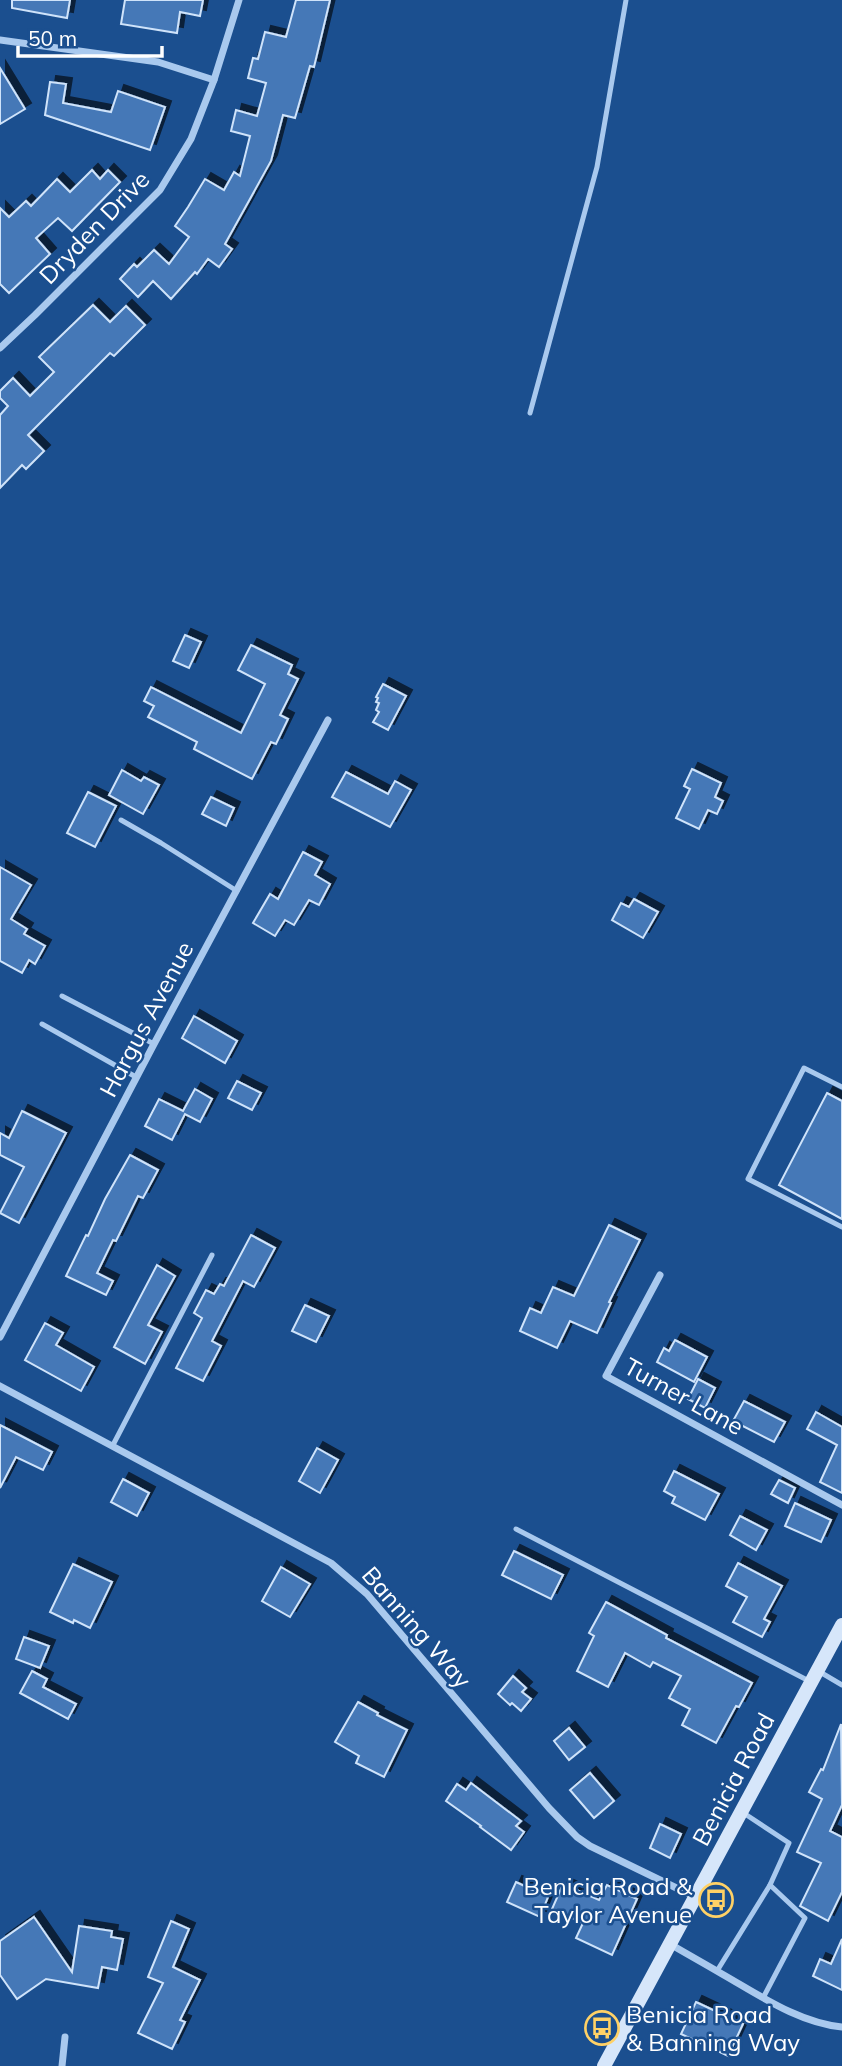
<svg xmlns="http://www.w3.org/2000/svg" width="842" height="2066" viewBox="0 0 842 2066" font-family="Mulish,sans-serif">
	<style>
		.building { fill: #4478b7; stroke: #cfe3fa; stroke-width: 2; filter: url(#shadow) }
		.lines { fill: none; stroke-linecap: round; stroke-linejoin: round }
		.service { stroke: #a9c9ee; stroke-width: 5 }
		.minor { stroke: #a9c9ee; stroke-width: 7 }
		.secondary { stroke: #d6e6fa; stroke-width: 14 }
		.labels { text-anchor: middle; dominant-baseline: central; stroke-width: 5; stroke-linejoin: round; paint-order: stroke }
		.street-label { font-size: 24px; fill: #fff; stroke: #1b4f8f }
		.poi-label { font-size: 24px; fill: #fff; stroke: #1b4f8f; text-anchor: end }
	</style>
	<defs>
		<filter id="shadow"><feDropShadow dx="6" dy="-6" stdDeviation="0" flood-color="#0009"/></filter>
	</defs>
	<rect width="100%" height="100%" fill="#1b4f8f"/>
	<g class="building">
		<path d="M12 0H70L67 18 12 8Z"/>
		<path d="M125 0H203L200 16 180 12 177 33 121 24Z"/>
		<path d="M296 0H330L314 67 310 66 295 118 283 115 271 161 225 244 232 249 219 267 208 259 197 274 195 272 171 299 153 281 138 297 120 279 134 264 137 267 154 250 169 264 189 237 175 226 188 207 205 179 224 190 234 172 240 176 250 136 231 131 236 110 257 116 266 83 248 78 253 58 258 59 265 32 286 37Z"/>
		<path d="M0 68 25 109 0 124Z"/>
		<path d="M50 82 66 84 63 103 111 112 118 91 165 107 150 150 45 115Z"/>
		<path d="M92 170 100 179 108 170 120 182 72 231 58 218 36 238 50 254 9 293 0 284V208L9 217 26 201 31 206 57 179 70 192Z"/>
		<path d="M93 305 110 322 126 306 145 325 114 356 110 353 28 435 44 451 26 469 22 465 0 488V415L8 406 0 398V391L13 378 30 396 54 372 39 357Z"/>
		<path d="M185 635 201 642 189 668 173 661Z"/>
		<path d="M251 645 292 665 288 674 298 679 280 715 288 719 276 744 271 742 252 779 194 749 197 742 148 717 154 706 144 701 151 687 241 733 265 684 238 670Z"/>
		<path d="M383 684 406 696 388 730 373 722 379 712 376 710 379 703 376 702 378 698 376 697Z"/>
		<path d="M692 769 721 783 715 797 723 801 717 814 708 810 699 829 676 818 690 789 684 786Z"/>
		<path d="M122 770 141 781 144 777 159 785 143 814 109 795Z"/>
		<path d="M346 772 388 794 395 781 411 790 390 827 332 797Z"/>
		<path d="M88 792 116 806 95 847 67 833Z"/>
		<path d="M211 797 234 808 226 826 202 814Z"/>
		<path d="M303 852 322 862 315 875 330 884 319 905 309 900 294 925 285 920 275 936 253 923 270 894 278 899Z"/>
		<path d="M0 867 31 885 11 919 27 929 24 934 45 946 35 964 29 960 22 973 0 961Z"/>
		<path d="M634 899 658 912 643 938 612 920 621 903 629 907Z"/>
		<path d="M194 1016 237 1041 225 1063 182 1038Z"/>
		<path d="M237 1081 261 1093 252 1110 228 1098Z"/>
		<path d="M195 1089 212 1099 200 1122 185 1114 172 1140 145 1126 159 1099 183 1111Z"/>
		<path d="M827 1093 842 1101V1219L779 1185Z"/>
		<path d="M22 1111 66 1133 19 1223 0 1213 24 1167 0 1155V1133L9 1138Z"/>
		<path d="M130 1155 158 1170 143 1198 138 1196 116 1241 113 1240 97 1273 113 1281 106 1295 66 1276 86 1235 88 1236 105 1199Z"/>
		<path d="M609 1225 640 1240 609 1302 611 1303 597 1333 570 1321 557 1348 520 1331 530 1308 541 1313 553 1287 574 1296Z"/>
		<path d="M251 1235 275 1248 254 1287 243 1281 212 1341 221 1346 203 1381 176 1368 202 1318 194 1313 206 1290 214 1294 220 1284 224 1286Z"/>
		<path d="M157 1265 175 1276 148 1325 162 1332 145 1364 114 1347Z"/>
		<path d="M305 1305 329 1316 316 1342 292 1331Z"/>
		<path d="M45 1323 63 1333 56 1345 94 1367 81 1391 25 1360Z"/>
		<path d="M675 1340 707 1357 694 1382 657 1362 664 1348 669 1351Z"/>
		<path d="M698 1379 715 1388 705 1408 688 1399Z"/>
		<path d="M744 1401 785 1422 774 1442 733 1421Z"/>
		<path d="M816 1412 842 1427V1493L820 1482 837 1445 807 1429Z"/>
		<path d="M0 1425 52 1452 43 1470 16 1457 0 1488Z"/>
		<path d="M317 1448 338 1460 320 1493 299 1481Z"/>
		<path d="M674 1471 719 1494 705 1520 672 1503 675 1497 664 1491Z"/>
		<path d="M123 1479 149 1493 137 1516 111 1502Z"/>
		<path d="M779 1480 795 1488 788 1503 771 1494Z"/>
		<path d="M795 1503 831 1520 821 1542 785 1526Z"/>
		<path d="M740 1516 767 1530 756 1550 730 1535Z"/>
		<path d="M514 1551 563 1575 551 1599 502 1575Z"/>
		<path d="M738 1563 782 1586 764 1619 770 1622 762 1637 733 1622 747 1597 726 1586Z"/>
		<path d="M73 1564 112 1582 90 1628 74 1620 73 1623 50 1612Z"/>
		<path d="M281 1567 310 1584 290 1617 262 1601Z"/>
		<path d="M606 1602 667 1635 666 1638 752 1683 739 1707 736 1706 716 1743 682 1725 690 1709 669 1698 681 1676 653 1662 650 1667 625 1653 608 1687 577 1671 594 1636 589 1633Z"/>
		<path d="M24 1637 49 1646 40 1668 16 1659Z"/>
		<path d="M32 1671 47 1679 43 1687 76 1704 68 1719 20 1693Z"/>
		<path d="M513 1676 526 1688 522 1692 531 1699 521 1711 512 1703 510 1705 498 1694Z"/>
		<path d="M358 1702 378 1713 377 1715 407 1730 384 1777 356 1763 359 1756 335 1742Z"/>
		<path d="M841 1724 842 1805 830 1831 842 1837V1892L828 1921 800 1906 821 1863 797 1852 822 1799 809 1792 821 1769 823 1770Z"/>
		<path d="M569 1728 585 1747 569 1760 554 1741Z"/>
		<path d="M590 1773 614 1801 594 1818 570 1790Z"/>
		<path d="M471 1783 521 1821 516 1826 524 1832 511 1850 480 1827 481 1826 446 1801 457 1784 466 1790Z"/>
		<path d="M660 1824 681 1834 670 1858 650 1848Z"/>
		<path d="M516 1882 548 1897 540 1917 507 1902Z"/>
		<path d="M563 1884 599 1900 607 1885 637 1899 612 1955 576 1938 583 1923 552 1909Z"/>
		<path d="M34 1917 72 1972 79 1926 112 1931 111 1937 123 1939 117 1970 102 1967 98 1988 46 1979 17 1999 0 1975V1941Z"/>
		<path d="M171 1921 189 1929 173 1967 200 1980 180 2020 185 2022 172 2049 138 2033 163 1983 148 1977Z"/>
		<path d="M842 1939V1990L813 1976 820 1959 831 1964Z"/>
		<path d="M696 2002 743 2024 728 2056 681 2034Z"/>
	</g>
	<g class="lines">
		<g class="service">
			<path d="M530 413 597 167 626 0"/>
			<path d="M121 820 161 843 237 891"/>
			<path d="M62 996 154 1044"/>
			<path d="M42 1024 136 1077"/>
			<path d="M842 1087 804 1068 748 1179 842 1227"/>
			<path d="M113 1445 212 1255"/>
			<path d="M516 1529 809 1681"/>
			<path d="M820 1672 842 1685"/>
			<path d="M742 1812 789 1843 770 1885"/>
			<path d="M717 1971 770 1885 805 1918 763 1998"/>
		</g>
		<g class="minor">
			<path d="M0 40 158 62 214 80"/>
			<path d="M0 348 35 315 160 190 191 139 214 80 239 0"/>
			<path d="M660 1275 606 1376 842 1505"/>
			<path d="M0 1337 154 1044 328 720"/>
			<path d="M0 1386 331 1563 367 1594 549 1808 577 1837 590 1846 695 1897"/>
			<path d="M670 1944C687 1954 705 1964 722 1974 759 1995 799 2023 842 2027"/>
			<path d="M62 2066 65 2037"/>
		</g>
		<path class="secondary" d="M604 2066 842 1625"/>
	</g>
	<defs>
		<g id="bus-ring" transform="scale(1.75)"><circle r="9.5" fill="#1b4f8f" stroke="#ffd166" stroke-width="1.5"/><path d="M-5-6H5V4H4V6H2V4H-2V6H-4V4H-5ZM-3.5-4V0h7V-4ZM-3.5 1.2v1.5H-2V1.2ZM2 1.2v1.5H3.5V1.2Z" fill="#ffd166"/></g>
	</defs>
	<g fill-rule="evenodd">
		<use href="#bus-ring" x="716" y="1900"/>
		<use href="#bus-ring" x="602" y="2028"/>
	</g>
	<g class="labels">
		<g class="street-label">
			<text transform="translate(94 227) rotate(-46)">Dryden Drive</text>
			<text transform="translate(146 1019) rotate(-62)">Hargus Avenue</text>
			<text transform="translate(684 1396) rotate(29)">Turner Lane</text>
			<text transform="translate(417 1627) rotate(49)">Banning Way</text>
			<text transform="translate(733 1779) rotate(-62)">Benicia Road</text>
		</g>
		<g class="poi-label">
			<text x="692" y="1886">Benicia Road &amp;<tspan x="692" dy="28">Taylor Avenue</tspan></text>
			<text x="626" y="2014" text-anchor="start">Benicia Road<tspan x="626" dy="28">&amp; Banning Way</tspan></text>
		</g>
	</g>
	<path d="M18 46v10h144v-10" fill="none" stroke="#ffffff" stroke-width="3.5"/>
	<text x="28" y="46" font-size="21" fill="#ffffff" stroke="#1b4f8f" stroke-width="5" paint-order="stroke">50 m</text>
</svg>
